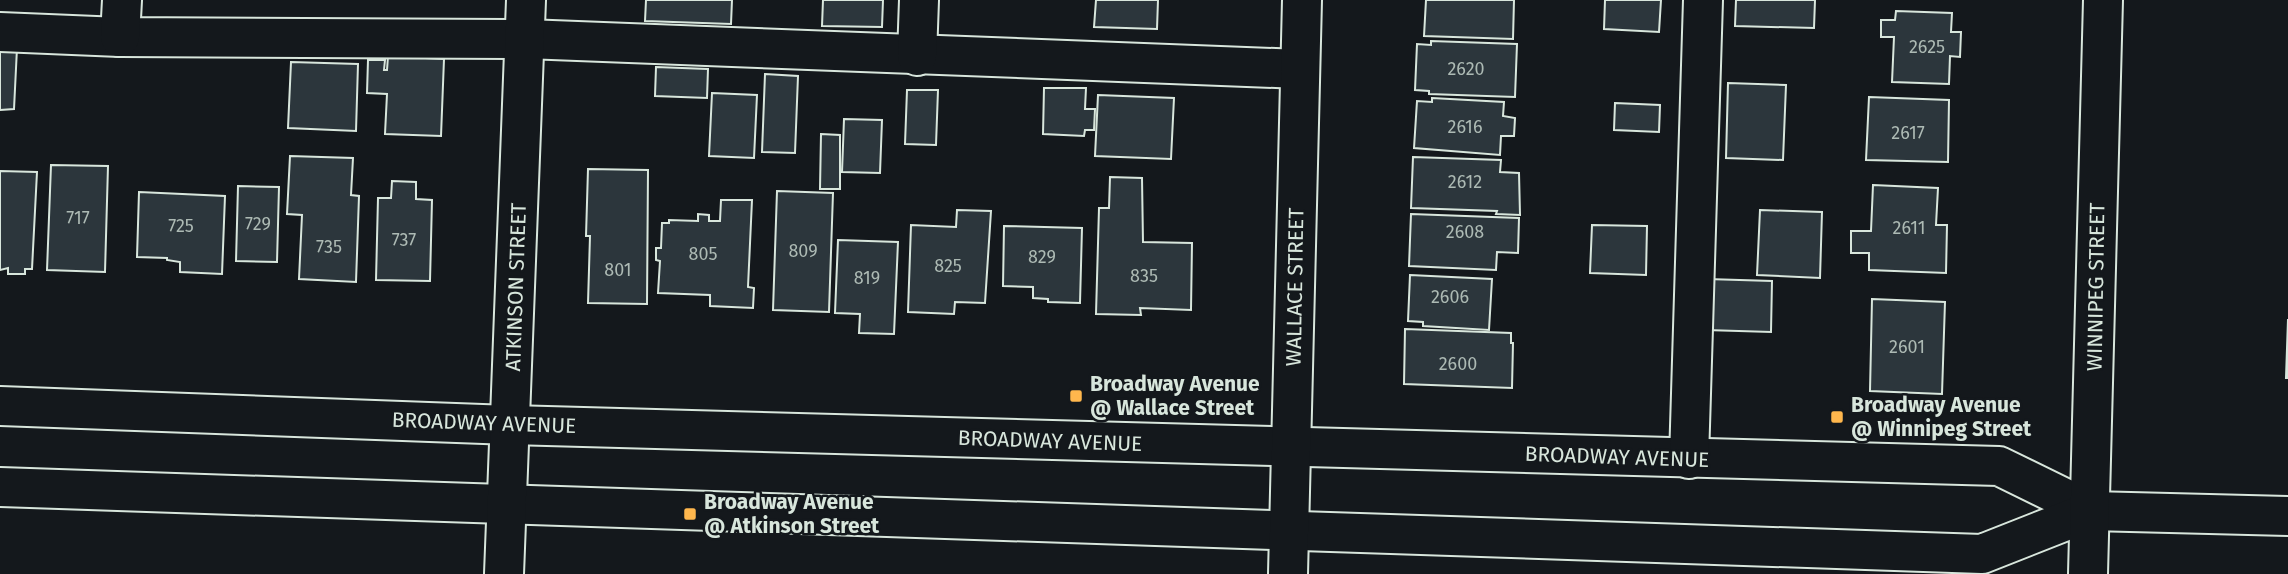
<svg xmlns="http://www.w3.org/2000/svg" width="2288" height="574" viewBox="0 0 2288 574" font-family="'Fira Sans',sans-serif">
	<style>
		.building { fill: #2c363c; stroke: #d8e6dc; stroke-width: 2 }
		.lines { fill: none; stroke-linecap: round; stroke-linejoin: round }
		.minor-casing { stroke: #d8e6dc; stroke-width: 42 }
		.minor { stroke: #14181c; stroke-width: 38 }
		.poi-dot { fill: #ffb74d; stroke: #14181c; stroke-width: 2.5 }
		.labels { text-anchor: middle; dominant-baseline: central; stroke-width: 5; stroke-linejoin: round; paint-order: stroke }
		.number-label { font-size: 18px; fill: #adbab4 }
		.street-label { font-size: 21px; fill: #d8e6dc; stroke: #14181c }
		.poi-label { font-size: 21px; font-weight: bold; fill: #d8e6dc; stroke: #14181c; text-anchor: start }
	</style>
	<rect width="100%" height="100%" fill="#14181c"/>
	<g class="building">
		<path d="M646 0H732L731 24 645 21Z"/>
		<path d="M823 0H883L882 27 822 26Z"/>
		<path d="M1096 0H1158L1157 29 1094 27Z"/>
		<path d="M1426 0H1514L1513 39 1424 36Z"/>
		<path d="M1605 0H1661L1659 32 1604 29Z"/>
		<path d="M1736 0H1815L1814 28 1735 26Z"/>
		<path d="M1896 11 1952 13 1951 32H1961L1960 57 1950 56 1949 84 1892 82 1894 37H1881V20H1895Z"/>
		<path d="M1431 41 1517 44 1515 97 1429 94V91L1415 90 1417 44 1431 45Z"/>
		<path d="M0 48H17L14 109 0 110Z"/>
		<path d="M388 56 444 59 441 136 385 134 387 94 367 93 368 60H385L384 70H387Z"/>
		<path d="M291 62 358 64 356 131 288 128Z"/>
		<path d="M656 67 708 69 707 98 655 96Z"/>
		<path d="M765 74 798 76 795 153 762 152Z"/>
		<path d="M1728 83 1786 85 1783 160 1726 158Z"/>
		<path d="M1044 88H1086L1085 109H1095L1094 130H1085L1084 136 1043 134Z"/>
		<path d="M907 90H938L936 145 905 144Z"/>
		<path d="M712 93 757 95 754 158 709 156Z"/>
		<path d="M1098 95 1174 98 1171 159 1095 156Z"/>
		<path d="M1869 97 1949 100 1948 162 1866 160Z"/>
		<path d="M1432 98 1504 102 1503 116 1515 118 1514 136H1501L1500 155 1414 148 1417 101 1432 102Z"/>
		<path d="M1615 103 1660 105 1659 132 1614 130Z"/>
		<path d="M844 119 882 120 880 173 842 172Z"/>
		<path d="M821 134 840 135V189H820Z"/>
		<path d="M290 156 353 158 351 195 359 196 356 282 299 279 302 215 287 214Z"/>
		<path d="M1413 157 1501 160 1500 172 1519 173 1520 215 1496 214 1497 211 1411 208Z"/>
		<path d="M51 165 108 166 105 272 47 270Z"/>
		<path d="M588 169 648 170 647 304 588 303 590 236H586Z"/>
		<path d="M0 171 37 172 32 269H25V274H8V268L0 270Z"/>
		<path d="M1110 177 1142 178 1143 242 1192 243 1191 310 1140 308 1141 315 1096 314 1099 208H1109Z"/>
		<path d="M392 181 416 182V199L432 200 430 281 376 280 378 198H391Z"/>
		<path d="M1873 185 1938 188 1936 225H1947L1946 273 1869 270V253H1851V231H1871Z"/>
		<path d="M238 186 279 187 277 262 236 261Z"/>
		<path d="M777 191 833 193 829 312 773 310Z"/>
		<path d="M139 192 225 196 222 274 180 272V262L167 260V258L137 257Z"/>
		<path d="M721 200H752L748 287 754 288 753 308 710 306V295L658 293 660 261 656 260V248H661L662 223H669V220L698 221V214L709 215V221H720Z"/>
		<path d="M957 210 991 211 985 303 955 302 954 314 908 312 911 225 956 227Z"/>
		<path d="M1760 210 1822 212 1820 278 1757 275Z"/>
		<path d="M1411 214 1519 218 1518 253 1497 252 1496 270 1409 266Z"/>
		<path d="M1592 225 1647 226 1646 275 1590 273Z"/>
		<path d="M1004 226 1082 228 1080 303 1048 302V299L1033 298V287L1003 286Z"/>
		<path d="M838 240 898 242 894 334 859 333 860 314 835 313Z"/>
		<path d="M1410 275 1492 279 1489 330 1423 326V322L1408 321Z"/>
		<path d="M1707 279 1772 281 1771 332 1706 330Z"/>
		<path d="M1872 299 1945 302 1942 394 1870 391Z"/>
		<path d="M2288 319V378H2286Z"/>
		<path d="M1405 329 1511 333V343H1513L1512 388 1404 384Z"/>
	</g>
	<g class="lines">
		<g class="minor-casing">
			<g id="minor">
				<path d="M0 32 120 37 526 39 1300 69"/>
				<path d="M120 37 122 0"/>
				<path d="M917 56 919 0"/>
				<path d="M0 406 511 425 1999 466 2091 511"/>
				<path d="M1689 459 1703 0"/>
				<path d="M0 487 1982 554 2091 511 2288 516"/>
				<path d="M504 574 526 0"/>
				<path d="M1288 574 1302 0"/>
				<path d="M2088 574 2103 0"/>
			</g>
		</g>
		<use href="#minor" class="minor"/>
	</g>
	<g class="poi-dot">
		<rect x="1069" y="389" width="14" height="14" rx="3.5"/>
		<rect x="1830" y="410" width="14" height="14" rx="3.5"/>
		<rect x="683" y="507" width="14" height="14" rx="3.5"/>
	</g>
	<g class="labels">
		<g class="number-label">
			<text x="1927" y="47">2625</text>
			<text x="1466" y="69">2620</text>
			<text x="1465" y="127">2616</text>
			<text x="1908" y="133">2617</text>
			<text x="1465" y="182">2612</text>
			<text x="78" y="218">717</text>
			<text x="258" y="224">729</text>
			<text x="181" y="226">725</text>
			<text x="1909" y="228">2611</text>
			<text x="1465" y="232">2608</text>
			<text x="404" y="240">737</text>
			<text x="329" y="247">735</text>
			<text x="803" y="251">809</text>
			<text x="703" y="254">805</text>
			<text x="1042" y="257">829</text>
			<text x="948" y="266">825</text>
			<text x="618" y="270">801</text>
			<text x="1144" y="276">835</text>
			<text x="867" y="278">819</text>
			<text x="1450" y="297">2606</text>
			<text x="1907" y="347">2601</text>
			<text x="1458" y="364">2600</text>
		</g>
		<g class="street-label">
			<text transform="translate(516 287) rotate(-88)">ATKINSON STREET</text>
			<text transform="translate(1295 287) rotate(-89)">WALLACE STREET</text>
			<text transform="translate(2096 287) rotate(-89)">WINNIPEG STREET</text>
			<text transform="translate(484 423) rotate(2)">BROADWAY AVENUE</text>
			<text transform="translate(1050 441) rotate(2)">BROADWAY AVENUE</text>
			<text transform="translate(1617 457) rotate(2)">BROADWAY AVENUE</text>
		</g>
		<g class="poi-label">
			<text x="1090" y="384">Broadway Avenue<tspan x="1090" dy="24">@ Wallace Street</tspan></text>
			<text x="1851" y="405">Broadway Avenue<tspan x="1851" dy="24">@ Winnipeg Street</tspan></text>
			<text x="704" y="502">Broadway Avenue<tspan x="704" dy="24">@ Atkinson Street</tspan></text>
		</g>
	</g>
</svg>
